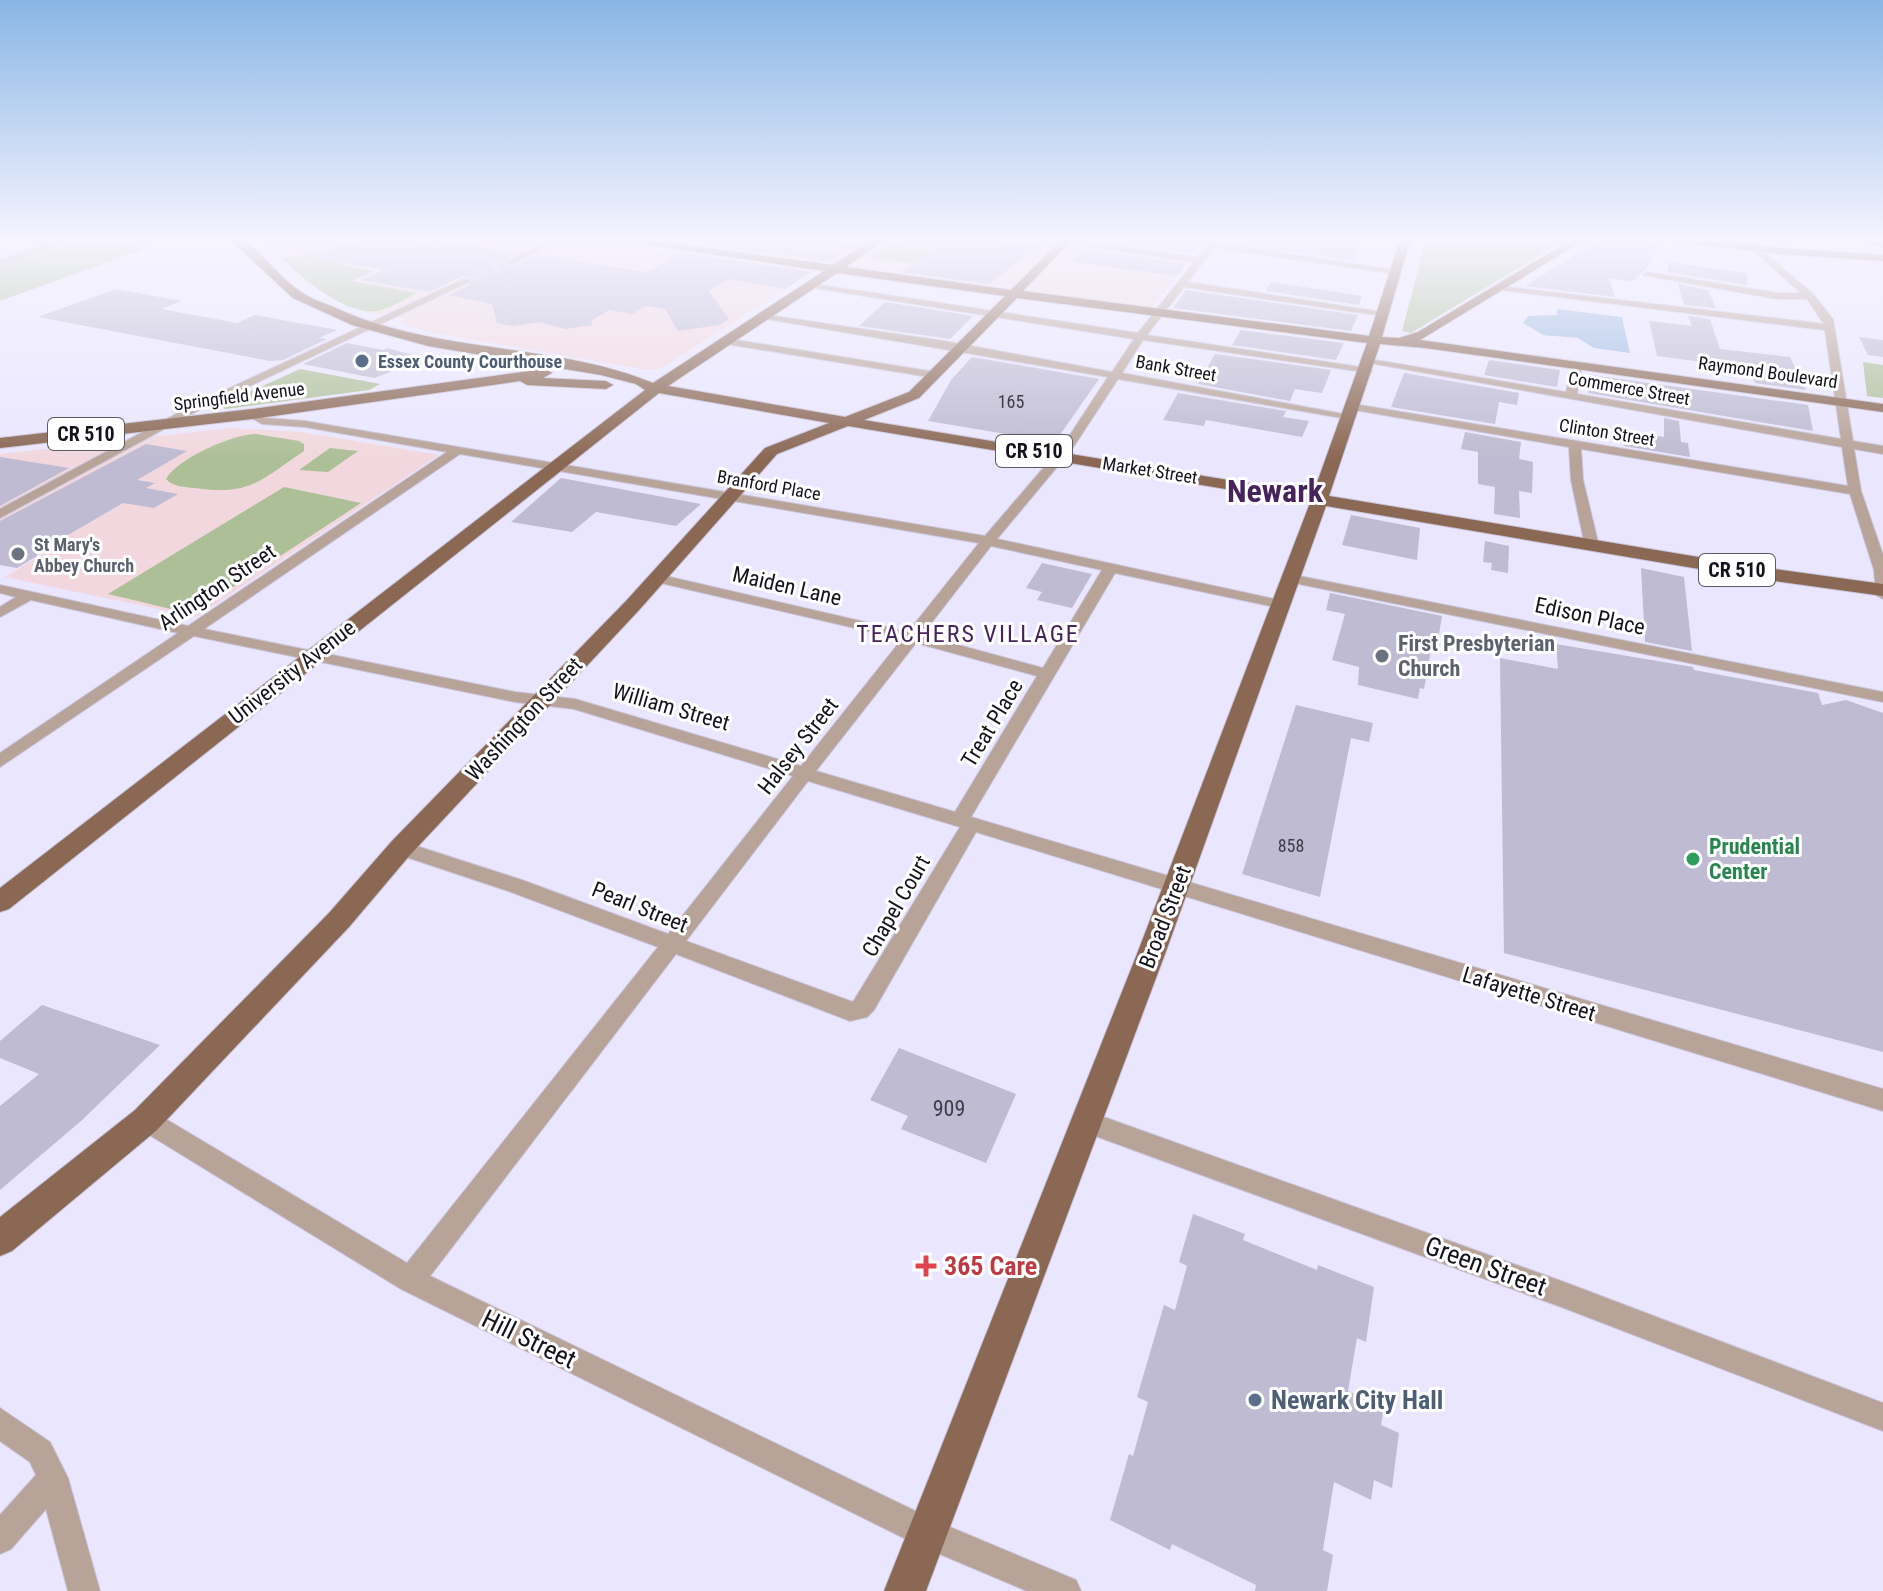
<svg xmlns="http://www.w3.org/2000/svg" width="1883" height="1591" viewBox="0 0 1883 1591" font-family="'Roboto Condensed',sans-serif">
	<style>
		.education { fill: #f2d8de }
		.green { fill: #adbf97 }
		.water { fill: #9bbae0 }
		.building { fill: #bebbd2 }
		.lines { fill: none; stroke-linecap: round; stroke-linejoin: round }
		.minor-tunnel { stroke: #cac6dd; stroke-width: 9; stroke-dasharray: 9 5; stroke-linecap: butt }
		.minor-casing { stroke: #c8c4db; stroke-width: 2 }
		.major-casing { stroke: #c8c4db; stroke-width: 2 }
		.minor { fill: #b8a398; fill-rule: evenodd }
		.major { fill: #8b6854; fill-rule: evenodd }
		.tram { stroke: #5f5d6a; stroke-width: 2 }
		.service-dot { fill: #5c6f8a; stroke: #fff; stroke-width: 3 }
		.worship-dot { fill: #6b7280; stroke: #fff; stroke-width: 3 }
		.leisure-dot { fill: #2e9e5b; stroke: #fff; stroke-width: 3 }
		.health-dot { fill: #e0444e; stroke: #fff; stroke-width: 3 }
		.labels { text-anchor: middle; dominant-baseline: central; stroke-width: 6; stroke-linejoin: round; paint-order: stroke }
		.far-service-label { font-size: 18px; font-weight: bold; fill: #4e5e75; stroke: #fff; text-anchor: start }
		.far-street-label { font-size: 18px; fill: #14131b; stroke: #fff }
		.number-label { font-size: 18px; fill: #3e3d49 }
		.far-worship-label { font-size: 18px; font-weight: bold; fill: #5b616d; stroke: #fff; text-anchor: start }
		.shield { fill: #fff; stroke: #5a5a5f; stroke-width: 2 }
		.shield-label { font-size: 20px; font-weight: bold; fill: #14131b }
		.street-label { font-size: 22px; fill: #14131b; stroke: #fff }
		.worship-label { font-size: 22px; font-weight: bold; fill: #5b616d; stroke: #fff; text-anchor: start }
		.leisure-label { font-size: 22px; font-weight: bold; fill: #27864d; stroke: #fff; text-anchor: start }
		.near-number-label { font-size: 22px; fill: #3e3d49 }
		.neighbourhood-label { font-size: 24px; letter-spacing: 2px; fill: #46235a; stroke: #fff }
		.near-health-label { font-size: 26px; font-weight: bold; fill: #be3a42; stroke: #fff; text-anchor: start }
		.near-street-label { font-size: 26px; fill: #14131b; stroke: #fff }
		.near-service-label { font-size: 26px; font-weight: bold; fill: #4e5e75; stroke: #fff; text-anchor: start }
		.far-town-label { font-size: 32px; font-weight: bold; fill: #46235a; stroke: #fff }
	</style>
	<rect width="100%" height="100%" fill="#eae6ff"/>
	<g class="education">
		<path d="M259 237H561L814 271 661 368 648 370 438 334 404 325 401 322 405 318 365 312 305 282Z"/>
		<path d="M644 237H1001L1188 262 1152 308Z"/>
		<path d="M231 428 302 432 439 455 196 617 5 577 54 547 0 539V454Z"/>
	</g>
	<g class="green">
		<path d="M89 237H159L135 247 144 249 0 301V267Z"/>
		<path d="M718 237H872L853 249 817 244 719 247 712 244Z"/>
		<path d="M1427 237H1569L1411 333 1402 331Z"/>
		<path d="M890 245 970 256 954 270 869 257Z"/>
		<path d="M316 254 320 259 342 263 340 265 373 271 352 281 417 293C405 299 389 309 376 311 345 315 302 278 282 258Z"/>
		<path d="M1863 362 1883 365V398L1867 396Z"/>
		<path d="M300 369 380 384 369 390 225 409 221 405Z"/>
		<path d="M256 434 299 441 304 444V451C261 480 250 496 195 488 185 487 173 487 166 479 178 458 233 434 256 434Z"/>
		<path d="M330 448 358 451 328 472 299 470Z"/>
		<path d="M284 487 361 503 192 614 108 594Z"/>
	</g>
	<path class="water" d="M1557 309 1622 317 1630 353 1594 348 1578 338 1543 335 1523 323 1528 316 1557 315Z"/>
	<g class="building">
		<path d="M363 237 425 241 431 239 518 252 502 261 511 267 537 255 647 272 682 253 811 272 785 289 729 279 709 291 729 319 719 325 678 331 665 309 646 306 632 314 609 310 591 321 593 325 565 329 539 322 513 326 497 323 492 304 448 295 472 284V278L463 276 429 292 360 280 385 270 311 257Z"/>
		<path d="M904 237H974L1038 247 989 284 901 272 930 250 903 246Z"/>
		<path d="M1115 237H1204L1193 253 1114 243Z"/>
		<path d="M1249 237H1363L1354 261 1248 245Z"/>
		<path d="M1604 237H1636L1662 243 1645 270 1632 282 1609 278 1615 297 1525 286Z"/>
		<path d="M763 244 775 246 839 255 828 261 737 249 743 245 758 247Z"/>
		<path d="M1083 249 1185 264 1177 276 1072 262Z"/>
		<path d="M1669 262 1747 273V285L1667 272Z"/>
		<path d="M1271 282 1337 292 1362 296 1359 305 1266 291Z"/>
		<path d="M1678 284 1708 290 1716 308 1684 305Z"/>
		<path d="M116 289 182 301 161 309 237 323 255 315 337 330 319 338 327 339 283 360 270 361 38 317Z"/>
		<path d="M1186 290 1358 315 1351 331 1173 308Z"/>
		<path d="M885 302 973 316 950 339 859 326Z"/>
		<path d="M1688 316 1710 319 1720 349 1790 357 1806 390 1755 383 1749 368 1657 356 1649 321 1692 326Z"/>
		<path d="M1241 330 1344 343 1336 360 1232 345Z"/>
		<path d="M1859 337 1883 340V357L1868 355Z"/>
		<path d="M347 343 383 350 387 348 417 356 388 373 374 378 303 364Z"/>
		<path d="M1215 354 1331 370 1322 393 1295 389 1290 401 1198 384Z"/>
		<path d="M972 357 1099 379 1055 442 928 421 951 380Z"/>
		<path d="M1489 360 1560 370 1557 387 1484 375Z"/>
		<path d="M1404 373 1519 393 1517 405 1499 402 1495 424 1391 407Z"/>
		<path d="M1591 375 1808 405 1813 431 1588 393Z"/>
		<path d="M1178 393 1286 411 1283 417 1309 421 1302 437 1206 420 1204 426 1163 420Z"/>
		<path d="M1664 418 1679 421 1681 442 1688 443 1690 457 1624 446 1623 430 1664 437Z"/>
		<path d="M1465 432 1521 442 1519 459 1533 462 1532 493 1519 491 1520 518 1494 514 1495 487 1478 484V452L1461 449Z"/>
		<path d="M146 444 187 451 137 480 155 483 146 488 178 494 154 508 123 503 37 553V556L17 568 0 565V521Z"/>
		<path d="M0 457 69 468 0 506Z"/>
		<path d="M561 478 701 504 676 526 596 512 572 532 511 522Z"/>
		<path d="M1351 515 1420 528 1417 560 1342 545Z"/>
		<path d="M1485 541 1509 546 1508 573 1491 570 1492 563 1483 562Z"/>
		<path d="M1042 563 1092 574 1072 608 1037 600 1042 592 1026 588Z"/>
		<path d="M1641 568 1684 577 1692 651 1645 642Z"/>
		<path d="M1330 593 1442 616 1439 634 1434 633 1424 689 1420 688 1418 699 1358 685 1359 667 1332 660 1345 614 1326 610Z"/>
		<path d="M1556 644 1693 667 1694 670 1818 693 1822 705 1846 700 1883 713V1052L1504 953 1500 658 1558 669Z"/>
		<path d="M1296 705 1373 723 1369 742 1351 738 1320 897 1242 874Z"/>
		<path d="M42 1005 160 1045 81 1121 0 1190V1106L39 1074 0 1058V1041Z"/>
		<path d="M899 1048 1016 1094 986 1163 901 1129 908 1116 870 1100Z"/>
		<path d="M1193 1214 1245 1234 1243 1240 1317 1270 1318 1265 1374 1287 1366 1342 1357 1338 1348 1391 1384 1407 1381 1425 1399 1433 1392 1488 1374 1480 1371 1500 1334 1482 1323 1550 1333 1555 1327 1591H1255L1256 1585 1172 1544 1170 1550 1110 1520 1129 1454 1133 1456 1148 1402 1137 1397 1164 1305 1175 1310 1187 1266 1179 1262Z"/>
	</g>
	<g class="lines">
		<path class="minor-tunnel" d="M467 281 509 262"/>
		<g class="minor-casing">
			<g id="minor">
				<path d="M10 237 54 242 82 237 0 266V260L45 245Z"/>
				<path d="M557 237H568L512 264 505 262Z"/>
				<path d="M1025 237H1048L1198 257 1214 237H1222L1218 243 1400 271 1396 274 1214 248 1188 282 1388 313 1383 316 1184 287 1147 335 1367 368 1372 371 1371 373 1143 340 1122 373 1349 415 1355 418 1353 420 1118 379 1072 449 997 539 1279 600 1286 604 1279 608 1115 573 971 817 1883 1089V1111L976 832 874 1010 867 1017 850 1021 676 954 430 1276 938 1522 1076 1580 1081 1591H1027L916 1544 401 1289 138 1128 134 1120 138 1112 146 1109 154 1112 407 1263 658 947 508 891 394 853 392 848 394 843 401 841 522 880 668 934 793 776 574 709 515 702 194 636 0 767V753L178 633 31 600 0 617V607L16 597 0 593V585L188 626 447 452 305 427 262 424 248 416V412L252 411 265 418 305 421 985 536 1064 444 1108 377 755 317 760 314 944 341 1112 372 1134 339 802 286 807 283 1138 333 1194 262ZM460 454 979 543 908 632 657 574 652 575V581L902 639 801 766 575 699 515 692 204 629ZM991 546 1102 570 1043 668 922 635ZM916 643 1037 676 955 812 816 771ZM808 781 960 827 853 1002 686 941Z"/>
				<path d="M1757 246 1813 294 1833 319 1853 441 1883 446V454L1854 449 1861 491 1883 555V599L1876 595 1874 570 1850 494 1581 449 1583 480 1599 546 1592 550 1585 546 1571 480 1569 447 1354 410 1348 407 1354 404 1848 486 1842 447 1364 362 1369 359 1566 392 1572 366 1577 363 1582 366 1577 394 1841 439 1825 330 1494 289 1499 286 1824 324 1807 299H1777L1643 275 1647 272 1777 293H1801L1754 251Z"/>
				<path d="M464 279 471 281 199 410 0 518V509L191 406Z"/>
				<path d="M724 338 935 372 940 375 935 378 720 343V339Z"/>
				<path d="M1289 574 1883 692V702L1284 581V575Z"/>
				<path d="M1087 1111 1564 1282 1883 1403V1431L1564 1308 1079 1130 1075 1122 1079 1114Z"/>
				<path d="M0 1408 50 1442 68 1478 100 1591H68L46 1509 11 1549 0 1554V1515L36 1475 30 1462 0 1441Z"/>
			</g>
		</g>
		<g class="major-casing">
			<g id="major">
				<path d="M227 237H240L248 242C265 258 282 279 301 292 312 300 328 304 340 310 440 354 557 343 653 383L824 271 597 237H626L833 265 877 237H889L846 267 1011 290 1064 237H1075L1023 291 1369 336 1401 237H1411L1382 337 1399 338 1418 332 1576 237H1589L1420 340 1883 404V412L1425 348 1380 344 1329 496 1753 566 1883 584V596L1753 578 1326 506 1165 954 926 1591H884L1137 954 1310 503 848 426 777 454 640 609 410 855 349 927 157 1130 12 1251 0 1256V1217L135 1110 329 913 392 841 626 601 765 448 829 423 659 393 9 909 0 912V888L645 390 636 384 601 375 428 346 352 325 293 298ZM837 273 1005 296 909 392 845 417 668 386ZM1017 298 1367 343 1313 494 864 420 919 398Z"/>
				<path d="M1658 237H1691L1780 248 1883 255V261L1780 254 1663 240Z"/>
				<path d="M545 369 552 373 543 378 606 381 613 385 606 389 527 385 520 381 252 419 0 448V438L252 409Z"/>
			</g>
		</g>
		<use href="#minor" class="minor"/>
		<use href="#major" class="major"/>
		<path class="tram" d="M1860 237 1883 247"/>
	</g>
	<linearGradient id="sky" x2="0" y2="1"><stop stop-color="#89b6e5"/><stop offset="0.52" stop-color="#f6f4ff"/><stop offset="1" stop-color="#f6f4ff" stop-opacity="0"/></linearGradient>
	<rect width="1883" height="460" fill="url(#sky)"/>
	<g class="service-dot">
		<circle cx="362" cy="361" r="8"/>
		<circle cx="1255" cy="1400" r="8"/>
	</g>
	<g class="worship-dot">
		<circle cx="18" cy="554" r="8"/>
		<circle cx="1382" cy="656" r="8"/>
	</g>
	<circle class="leisure-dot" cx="1693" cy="859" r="8"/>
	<path class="health-dot" d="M922 1254h8v8h8v8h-8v8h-8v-8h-8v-8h8z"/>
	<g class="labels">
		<g class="far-service-label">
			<text x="378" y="361">Essex County Courthouse</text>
		</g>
		<g class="far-street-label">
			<text transform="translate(1176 368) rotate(10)">Bank Street</text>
			<text transform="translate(1768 372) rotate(8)">Raymond Boulevard</text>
			<text transform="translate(1629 388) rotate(10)">Commerce Street</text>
			<text transform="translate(239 396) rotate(-7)">Springfield Avenue</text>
			<text transform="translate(1607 432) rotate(9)">Clinton Street</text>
			<text transform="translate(1150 470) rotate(9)">Market Street</text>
			<text transform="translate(769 485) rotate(10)">Branford Place</text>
		</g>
		<g class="number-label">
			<text x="1011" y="401">165</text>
			<text x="1291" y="845">858</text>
		</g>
		<g class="far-worship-label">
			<text x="34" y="544">St Mary's<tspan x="34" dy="21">Abbey Church</tspan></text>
		</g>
		<g class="shield">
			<rect x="48" y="418" width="76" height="32" rx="6"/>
			<rect x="996" y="435" width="76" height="32" rx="6"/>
			<rect x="1699" y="554" width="76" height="32" rx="6"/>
		</g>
		<g class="shield-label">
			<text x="86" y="434">CR 510</text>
			<text x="1034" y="451">CR 510</text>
			<text x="1737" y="570">CR 510</text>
		</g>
		<g class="street-label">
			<text transform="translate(787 586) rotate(13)">Maiden Lane</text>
			<text transform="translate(217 587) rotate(-34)">Arlington Street</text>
			<text transform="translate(1590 616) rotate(12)">Edison Place</text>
			<text transform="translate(292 672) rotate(-38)">University Avenue</text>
			<text transform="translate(671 707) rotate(16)">William Street</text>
			<text transform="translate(524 719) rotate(-47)">Washington Street</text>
			<text transform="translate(992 723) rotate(-59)">Treat Place</text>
			<text transform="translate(798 746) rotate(-52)">Halsey Street</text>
			<text transform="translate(896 906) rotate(-60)">Chapel Court</text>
			<text transform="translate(640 907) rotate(22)">Pearl Street</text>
			<text transform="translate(1165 917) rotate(-69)">Broad Street</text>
			<text transform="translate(1529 994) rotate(17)">Lafayette Street</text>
		</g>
		<g class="worship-label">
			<text x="1398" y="643">First Presbyterian<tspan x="1398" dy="25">Church</tspan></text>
		</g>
		<g class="leisure-label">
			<text x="1709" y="846">Prudential<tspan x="1709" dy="25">Center</tspan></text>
		</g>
		<g class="near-number-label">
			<text x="949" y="1108">909</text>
		</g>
		<g class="neighbourhood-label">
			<text x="968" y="634">TEACHERS VILLAGE</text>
		</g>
		<g class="near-health-label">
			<text x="944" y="1266">365 Care</text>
		</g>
		<g class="near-street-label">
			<text transform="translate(1486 1266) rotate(20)">Green Street</text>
			<text transform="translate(529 1339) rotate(26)">Hill Street</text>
		</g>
		<g class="near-service-label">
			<text x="1271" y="1400">Newark City Hall</text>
		</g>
		<g class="far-town-label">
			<text x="1275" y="491">Newark</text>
		</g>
	</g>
</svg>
